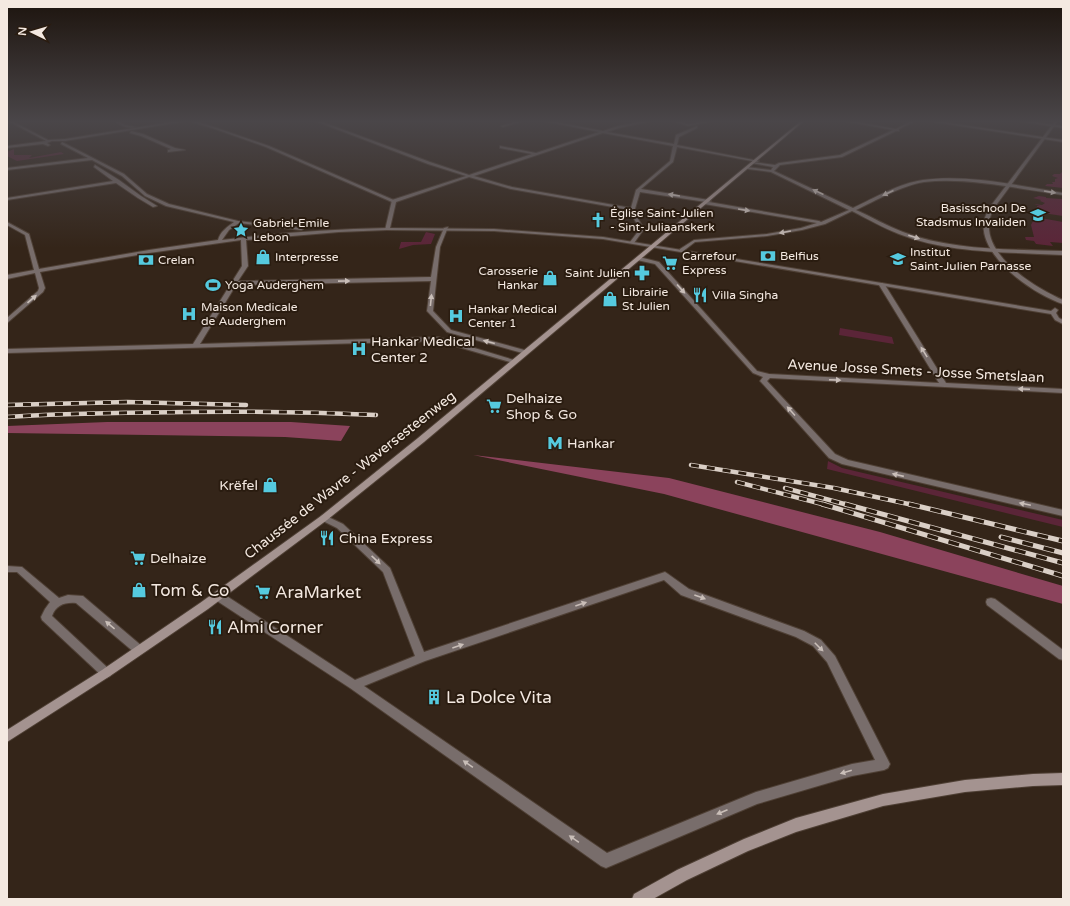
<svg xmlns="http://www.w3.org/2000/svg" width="1070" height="906" viewBox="0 0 1070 906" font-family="'Varela Round',sans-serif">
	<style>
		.green { fill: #5b2538 }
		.forest { fill: #8b435c }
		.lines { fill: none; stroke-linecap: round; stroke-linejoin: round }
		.minor-casing { stroke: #4f4035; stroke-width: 2 }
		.tertiary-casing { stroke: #4f4035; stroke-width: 2 }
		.secondary-casing { stroke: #4f4035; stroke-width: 2 }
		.minor { fill: #786d6b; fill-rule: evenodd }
		.tertiary { fill: #786d6b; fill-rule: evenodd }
		.secondary { fill: #a49390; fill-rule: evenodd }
		.rail-far1-casing { stroke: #dacfc6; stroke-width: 4.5 }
		.rail-casing { stroke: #dacfc6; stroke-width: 5 }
		.rail-far1 { stroke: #2a1c10; stroke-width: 3; stroke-dasharray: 8; stroke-linecap: butt }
		.rail { stroke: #2a1c10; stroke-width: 3.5; stroke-dasharray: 11; stroke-linecap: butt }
		.oneway { fill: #c9beb8 }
		.labels { text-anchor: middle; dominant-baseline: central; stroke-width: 4; stroke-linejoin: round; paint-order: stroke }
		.far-poi-label { font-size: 12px; fill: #f4e9e1; stroke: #2a1c10; text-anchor: start }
		.poi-label { font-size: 14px; fill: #f4e9e1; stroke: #2a1c10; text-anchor: start }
		.street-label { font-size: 14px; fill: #f4e9e1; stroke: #2a1c10 }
		.near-poi-label { font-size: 17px; fill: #f4e9e1; stroke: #2a1c10; text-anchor: start }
	</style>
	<rect width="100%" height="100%" fill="#342519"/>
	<g class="green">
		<path d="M14 149V155H32L29 158 61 152 64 154 17 161 7 156V152Z"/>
		<path d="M1063 171V188L1045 186 1047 184H1053L1052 182H1055V179L1058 178 1052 176 1054 174H1060Z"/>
		<path d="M1039 196 1046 197V198L1062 199 1063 216 1036 212 1037 206H1040L1034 204 1042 205 1045 203 1040 201 1041 200 1033 198Z"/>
		<path d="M1035 217 1063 222V243L1050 242 1053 246 1036 244 1034 241 1026 240 1025 237H1034L1031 225Z"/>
		<path d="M426 232 435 234 431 244 413 245 399 249 401 242H421Z"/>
		<path d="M840 328 892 337 894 344 839 335Z"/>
		<path d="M828 461 842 468 1063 520V527L827 469Z"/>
	</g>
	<g class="forest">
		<path d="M107 422H291L350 426 341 441 285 437 7 433V426Z"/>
		<path d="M473 455 669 478 880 532 1063 586V604L664 494Z"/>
	</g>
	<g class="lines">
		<g class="minor-casing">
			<g id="minor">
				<path d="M8 121H12L48 140 65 139 177 121H187L65 141H52L47 143 50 145 48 146 43 144 7 148V146L46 141Z"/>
				<path d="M115 121H119L125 125 136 127C128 129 121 126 115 121Z"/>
				<path d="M189 121H195L217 128 269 146 396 201 392 202 266 147 215 129Z"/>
				<path d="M518 121H524L503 127 501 126Z"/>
				<path d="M543 121H551L603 131 618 126 644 121H652L619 128 607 132 674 144 676 135 697 126V128L679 137 677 145 759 161 757 162 677 147 673 162 641 189 709 200 711 201 709 202 819 221 821 222 849 210 771 172 748 169 747 167 771 170 773 167 751 163 753 162 775 165 779 163 840 155 893 130 843 121H852L896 129 911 121H915L899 129V131H896L842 157 780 165 774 171 853 208C874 198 900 183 923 180 968 174 1019 186 1063 193V195C1019 189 968 177 924 182 903 185 875 201 856 210 872 217 887 226 903 232 953 251 1010 249 1063 251V255C1009 252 950 254 899 234 883 228 868 219 852 211L825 224 802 230 767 236 695 242 682 252 680 251V249L694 240 767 234 801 228 817 223 704 204V203L706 202 640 192 634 212 644 229 634 243H630V242L640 229 630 212V210L511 189 469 177V175L532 154 500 148V146L536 153 599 132ZM603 133 673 146 670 161 636 190 631 208 512 187 474 176Z"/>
				<path d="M673 121H679L688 124 713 121 688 126Z"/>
				<path d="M927 121H937L1063 140V142Z"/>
				<path d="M1018 121H1029L1063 126V128Z"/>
				<path d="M131 131 143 134 175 148 185 150 168 152V150L171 149 141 136 130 133Z"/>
				<path d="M62 142 124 174 147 194 169 204 238 221 301 228 303 229 301 230 239 223 229 230 222 240C277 233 332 229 387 228L389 229 387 230 339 232 246 240 248 266 238 281 431 277 436 247 444 228 448 227 440 247 433 311 451 330 528 351 529 352 526 354 447 332 427 311 431 281 236 285 200 344 438 337 517 361V363H513L438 341 7 353V349L193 344 242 266 241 240 149 253 40 272 45 288 43 292 7 323V318L38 291 39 288 35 273 7 279V275L34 270 25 235 7 225V222L29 234 39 269 149 250 218 240C220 232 227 227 234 222L166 206 145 196 122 176 92 160 7 170V168L88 158 61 144Z"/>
				<path d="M95 165 119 180 141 196 157 206 153 207 138 198 116 183 7 200V198L113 181 94 167Z"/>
				<path d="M639 257 659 262 757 371 769 374 939 383 879 285 882 283 885 285 946 383 1063 389V393L770 378 767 381 835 454 848 460 1063 510V516L842 464 829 458 761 382 760 381 763 377 753 373 655 264 637 260V258Z"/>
				<path d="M324 515 343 524 390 568 424 652 665 572 668 574 689 589 804 631 821 640 835 656 890 764 888 768 884 770 852 776 757 804 606 868 601 866 350 688 214 599 213 596 214 593 218 592 222 593 355 680 415 656 383 572 337 528 321 520 320 518 321 516ZM664 580 681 595 796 637 813 646 827 662 875 760 852 764 756 792 607 853 364 686 425 661Z"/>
				<path d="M7 566 22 567 59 598 68 595 83 596 143 647 144 650 143 653 139 654 135 653 76 603C65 602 56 605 52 616L110 670 112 673 110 676 106 678 102 676 42 620 41 617 45 609 50 602 17 572H7Z"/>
				<path d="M991 598 995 599 1063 650V660L1059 659 987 605 986 602 987 599Z"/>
			</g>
		</g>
		<g class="tertiary-casing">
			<g id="tertiary">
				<path d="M315 121H320L430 162 472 176 396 202 390 228 494 229 603 237 1051 311 1055 308 1058 310 1056 313 1059 318 1063 320V324L1055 320 1051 314 603 239 494 231 385 230 392 200 466 176 428 164Z"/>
				<path d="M1055 121H1058L994 208C971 249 1032 286 1063 300V304C1034 295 978 256 984 221 985 216 988 211 990 207Z"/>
			</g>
		</g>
		<g class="secondary-casing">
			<g id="secondary">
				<path d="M801 121H804L424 442 327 520 208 609 110 676 7 742V730L102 670 200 603 321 516 418 438Z"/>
				<path d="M1063 773V785L1033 786 965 792 883 806 796 832 748 851 687 880 653 899H632L634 894 677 870 744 839 796 818 883 794 965 780 1033 774Z"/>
			</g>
		</g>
		<use href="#minor" class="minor"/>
		<use href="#tertiary" class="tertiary"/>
		<use href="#secondary" class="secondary"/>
		<g class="rail-far1-casing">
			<g id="rail-far1">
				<path d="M7 405 127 402 246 405"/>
				<path d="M7 417C66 413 126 413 185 412 249 411 312 412 376 415"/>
				<path d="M691 465 834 488 913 505"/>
				<path d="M737 482 826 505"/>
				<path d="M785 488 848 505"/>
			</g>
		</g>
		<g class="rail-casing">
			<g id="rail">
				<path d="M822 504 1063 576"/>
				<path d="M845 504 1063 563"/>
				<path d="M909 504 1063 541"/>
				<path d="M1001 537 1063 553"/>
			</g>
		</g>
		<use href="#rail-far1" class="rail-far1"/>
		<use href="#rail" class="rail"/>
	</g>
	<defs><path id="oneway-solid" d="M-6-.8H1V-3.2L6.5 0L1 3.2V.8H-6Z"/></defs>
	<g class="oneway">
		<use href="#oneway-solid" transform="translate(818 192) rotate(-155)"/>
		<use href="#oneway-solid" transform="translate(1050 192) rotate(9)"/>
		<use href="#oneway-solid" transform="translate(888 193) rotate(156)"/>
		<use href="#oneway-solid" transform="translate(674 195) rotate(-171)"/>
		<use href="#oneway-solid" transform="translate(744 210) rotate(9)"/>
		<use href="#oneway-solid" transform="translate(785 232) rotate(170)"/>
		<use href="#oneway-solid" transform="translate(914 237) rotate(18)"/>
		<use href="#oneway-solid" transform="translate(344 281) rotate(-1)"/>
		<use href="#oneway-solid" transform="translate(681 289) rotate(48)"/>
		<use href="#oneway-solid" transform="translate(32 299) rotate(-41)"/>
		<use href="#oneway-solid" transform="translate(431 300) rotate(-84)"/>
		<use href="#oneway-solid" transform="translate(489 342) rotate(-165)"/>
		<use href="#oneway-solid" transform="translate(924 352) rotate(-122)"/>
		<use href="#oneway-solid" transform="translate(835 380) rotate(3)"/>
		<use href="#oneway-solid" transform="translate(1024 389) rotate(-177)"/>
		<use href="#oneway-solid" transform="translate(791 411) rotate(-132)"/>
		<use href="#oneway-solid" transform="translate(898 475) rotate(-167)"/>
		<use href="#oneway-solid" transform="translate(1025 504) rotate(-168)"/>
		<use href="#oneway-solid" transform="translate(376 560) rotate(43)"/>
		<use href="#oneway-solid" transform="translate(700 597) rotate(20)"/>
		<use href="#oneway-solid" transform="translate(581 604) rotate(-19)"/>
		<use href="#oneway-solid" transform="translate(110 625) rotate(-140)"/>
		<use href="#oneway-solid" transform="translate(458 646) rotate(-19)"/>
		<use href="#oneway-solid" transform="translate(819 647) rotate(45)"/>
		<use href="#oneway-solid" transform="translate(468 764) rotate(-145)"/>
		<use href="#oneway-solid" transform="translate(846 772) rotate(164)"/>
		<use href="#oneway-solid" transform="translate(722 812) rotate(157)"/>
		<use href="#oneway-solid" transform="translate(574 839) rotate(-145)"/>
	</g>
	<linearGradient id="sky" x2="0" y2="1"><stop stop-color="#1d140e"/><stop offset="0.49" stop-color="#4a4649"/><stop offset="1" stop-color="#4a4649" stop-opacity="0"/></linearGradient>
	<rect width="1070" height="248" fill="url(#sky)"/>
	<defs>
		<g id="school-bare" transform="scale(1.2)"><path d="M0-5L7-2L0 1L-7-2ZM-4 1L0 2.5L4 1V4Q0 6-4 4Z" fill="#55cadf" stroke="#2a1c10" stroke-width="2.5" paint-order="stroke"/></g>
		<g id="church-bare" transform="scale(1.2)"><path d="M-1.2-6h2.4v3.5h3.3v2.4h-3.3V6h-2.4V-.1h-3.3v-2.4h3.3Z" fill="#55cadf" stroke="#2a1c10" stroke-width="2.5" paint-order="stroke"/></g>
		<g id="sight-bare" transform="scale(1.2)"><path d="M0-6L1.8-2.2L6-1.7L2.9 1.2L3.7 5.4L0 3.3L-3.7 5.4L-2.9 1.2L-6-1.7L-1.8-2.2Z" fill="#55cadf" stroke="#2a1c10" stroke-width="2.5" paint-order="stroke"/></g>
		<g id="bank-bare" transform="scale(1.2)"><path d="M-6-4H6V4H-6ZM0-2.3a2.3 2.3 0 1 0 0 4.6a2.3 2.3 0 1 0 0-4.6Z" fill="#55cadf" stroke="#2a1c10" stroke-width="2.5" paint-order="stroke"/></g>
		<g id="shop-bare" transform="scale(1.2)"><path d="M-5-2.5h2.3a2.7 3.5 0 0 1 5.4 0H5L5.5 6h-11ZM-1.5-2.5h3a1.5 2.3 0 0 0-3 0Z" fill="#55cadf" stroke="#2a1c10" stroke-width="2.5" paint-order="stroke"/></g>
		<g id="supermarket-bare" transform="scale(1.2)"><path d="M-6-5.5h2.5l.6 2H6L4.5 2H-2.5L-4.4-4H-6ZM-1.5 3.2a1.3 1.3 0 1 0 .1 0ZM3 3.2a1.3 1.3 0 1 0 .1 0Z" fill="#55cadf" stroke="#2a1c10" stroke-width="2.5" paint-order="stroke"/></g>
		<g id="pharmacy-bare" transform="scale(1.2)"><path d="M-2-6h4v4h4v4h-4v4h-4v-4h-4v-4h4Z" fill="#55cadf" stroke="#2a1c10" stroke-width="2.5" paint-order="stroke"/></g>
		<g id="stadium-bare" transform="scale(1.2)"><path d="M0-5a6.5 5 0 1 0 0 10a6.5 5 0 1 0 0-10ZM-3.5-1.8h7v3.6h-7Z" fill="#55cadf" stroke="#2a1c10" stroke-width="2.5" paint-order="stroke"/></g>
		<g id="restaurant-bare" transform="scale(1.2)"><path d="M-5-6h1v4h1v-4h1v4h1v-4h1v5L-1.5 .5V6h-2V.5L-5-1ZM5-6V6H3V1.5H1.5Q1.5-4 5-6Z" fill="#55cadf" stroke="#2a1c10" stroke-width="2.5" paint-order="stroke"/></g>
		<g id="hospital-bare" transform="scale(1.2)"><path d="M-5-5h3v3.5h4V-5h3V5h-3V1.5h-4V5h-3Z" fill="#55cadf" stroke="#2a1c10" stroke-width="2.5" paint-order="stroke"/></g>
		<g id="metro-bare" transform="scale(1.2)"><path d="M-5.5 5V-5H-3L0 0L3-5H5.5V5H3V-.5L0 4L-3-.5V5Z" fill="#55cadf" stroke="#2a1c10" stroke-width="2.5" paint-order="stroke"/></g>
		<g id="building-bare" transform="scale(1.2)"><path d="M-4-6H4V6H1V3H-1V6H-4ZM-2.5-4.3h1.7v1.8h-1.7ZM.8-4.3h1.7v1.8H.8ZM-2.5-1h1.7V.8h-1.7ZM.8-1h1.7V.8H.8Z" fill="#55cadf" stroke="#2a1c10" stroke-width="2.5" paint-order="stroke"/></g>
	</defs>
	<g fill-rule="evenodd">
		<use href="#school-bare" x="1038" y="215"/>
		<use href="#church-bare" x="598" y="220"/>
		<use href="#sight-bare" x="241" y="230"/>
		<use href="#bank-bare" x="768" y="256"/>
		<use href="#shop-bare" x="263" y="257"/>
		<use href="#school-bare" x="898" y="259"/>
		<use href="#bank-bare" x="146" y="260"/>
		<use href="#supermarket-bare" x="670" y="263"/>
		<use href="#pharmacy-bare" x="642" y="273"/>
		<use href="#shop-bare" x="550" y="278"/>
		<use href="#stadium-bare" x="213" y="285"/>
		<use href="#restaurant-bare" x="700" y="295"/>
		<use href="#shop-bare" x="610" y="299"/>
		<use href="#hospital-bare" x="189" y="314"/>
		<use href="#hospital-bare" x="456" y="316"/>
		<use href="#hospital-bare" x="359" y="349"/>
		<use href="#supermarket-bare" x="494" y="406"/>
		<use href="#metro-bare" x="555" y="443"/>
		<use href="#shop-bare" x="270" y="485"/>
		<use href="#restaurant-bare" x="327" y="538"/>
		<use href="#supermarket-bare" x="138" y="558"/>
		<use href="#shop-bare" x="139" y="590"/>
		<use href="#supermarket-bare" x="263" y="592"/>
		<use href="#restaurant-bare" x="215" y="627"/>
		<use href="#building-bare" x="434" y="697"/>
	</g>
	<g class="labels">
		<g class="far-poi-label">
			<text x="1026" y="208" text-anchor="end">Basisschool De<tspan x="1026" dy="14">Stadsmus Invaliden</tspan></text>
			<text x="610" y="213">Église Saint-Julien<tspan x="610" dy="14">- Sint-Juliaanskerk</tspan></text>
			<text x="253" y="223">Gabriel-Emile<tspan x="253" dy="14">Lebon</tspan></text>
			<text x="910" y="252">Institut<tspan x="910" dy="14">Saint-Julien Parnasse</tspan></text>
			<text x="682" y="256">Carrefour<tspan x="682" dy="14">Express</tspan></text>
			<text x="780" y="256">Belfius</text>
			<text x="275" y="257">Interpresse</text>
			<text x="158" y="260">Crelan</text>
			<text x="538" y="271" text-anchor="end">Carosserie<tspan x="538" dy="14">Hankar</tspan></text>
			<text x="630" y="273" text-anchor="end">Saint Julien</text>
			<text x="225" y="285">Yoga Auderghem</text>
			<text x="622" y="292">Librairie<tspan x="622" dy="14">St Julien</tspan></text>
			<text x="712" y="295">Villa Singha</text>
			<text x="201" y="307">Maison Medicale<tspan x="201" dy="14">de Auderghem</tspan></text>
			<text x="468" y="309">Hankar Medical<tspan x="468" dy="14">Center 1</tspan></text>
		</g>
		<g class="poi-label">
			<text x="371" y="341">Hankar Medical<tspan x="371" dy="16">Center 2</tspan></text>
			<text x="506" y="398">Delhaize<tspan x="506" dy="16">Shop &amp; Go</tspan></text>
			<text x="567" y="443">Hankar</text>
			<text x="258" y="485" text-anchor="end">Krëfel</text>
			<text x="339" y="538">China Express</text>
			<text x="150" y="558">Delhaize</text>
		</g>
		<g class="street-label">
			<text transform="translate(916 371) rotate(3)">Avenue Josse Smets - Josse Smetslaan</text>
			<text transform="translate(350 475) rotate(-38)">Chaussée de Wavre - Waversesteenweg</text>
		</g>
		<g class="near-poi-label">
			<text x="151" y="590">Tom &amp; Co</text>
			<text x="275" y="592">AraMarket</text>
			<text x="227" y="627">Almi Corner</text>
			<text x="446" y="697">La Dolce Vita</text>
		</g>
	</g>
	<rect width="1070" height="906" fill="none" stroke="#f4e9e1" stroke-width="16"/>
	<g transform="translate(32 32) rotate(275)" stroke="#2a1c10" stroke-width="3" paint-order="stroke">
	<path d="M0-3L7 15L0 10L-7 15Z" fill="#f4e9e1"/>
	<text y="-6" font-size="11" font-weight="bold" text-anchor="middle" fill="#f4e9e1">N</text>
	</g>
</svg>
